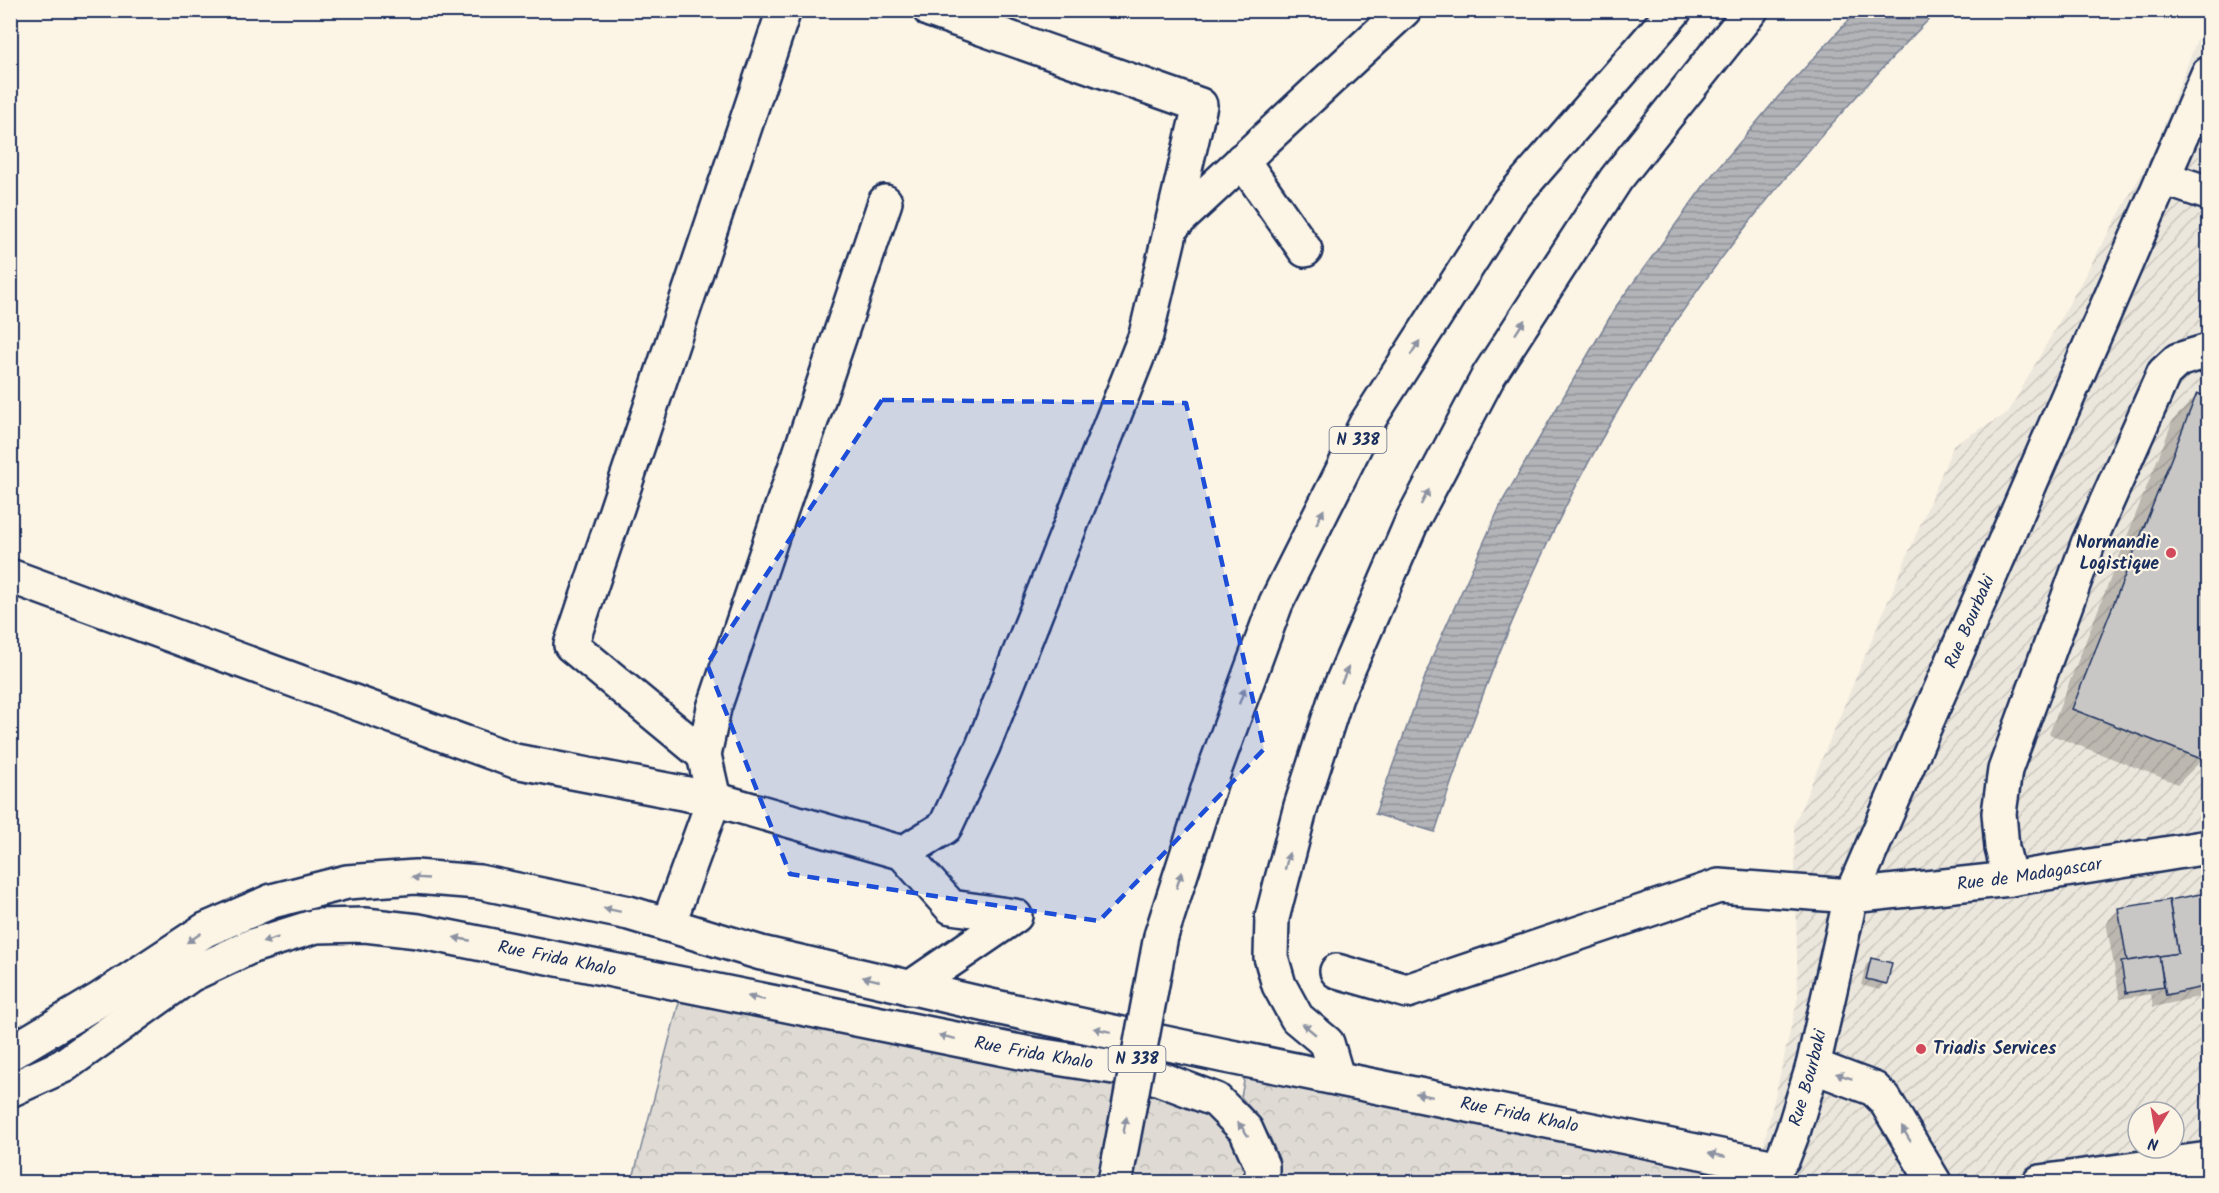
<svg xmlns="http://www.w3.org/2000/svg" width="2219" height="1193" viewBox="0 0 2219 1193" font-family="Kalam,sans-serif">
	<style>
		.built { fill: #ece7dc }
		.industrial { fill: url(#industrial-furrows); fill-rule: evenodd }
		.forest { fill: url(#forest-crowns); stroke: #7d8599; stroke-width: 1.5 }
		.water { fill: url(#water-rules); stroke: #767f94; stroke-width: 1.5 }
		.shadow { fill: #0003 }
		.building { fill: #c8c7c6; stroke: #1b2f5e; stroke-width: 1.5 }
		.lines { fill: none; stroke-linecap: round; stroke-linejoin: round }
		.minor-casing { stroke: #1b2f5e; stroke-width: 38 }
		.major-casing { stroke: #1b2f5e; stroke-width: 38 }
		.highway-casing { stroke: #1b2f5e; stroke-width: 38 }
		.minor { stroke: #fcf5e5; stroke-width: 33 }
		.major { stroke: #fcf5e5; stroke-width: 33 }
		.highway { stroke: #fcf5e5; stroke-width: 33 }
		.highway-bridge-casing { stroke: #1b2f5e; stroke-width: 38; stroke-linecap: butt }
		.highway-bridge { stroke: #fcf5e5; stroke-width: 33 }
		.oneway { fill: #8c92a2 }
		.marked { fill: #1d4ed8; fill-opacity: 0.2; stroke: #1d4ed8; stroke-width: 4.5; stroke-dasharray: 12 8; stroke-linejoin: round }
		.poi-dot { fill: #d1495b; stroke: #fcf5e5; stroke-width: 2 }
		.labels { text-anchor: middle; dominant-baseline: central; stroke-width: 4.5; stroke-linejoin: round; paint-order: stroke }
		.shield { fill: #fcf5e5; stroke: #5e6a86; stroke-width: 1.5 }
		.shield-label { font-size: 16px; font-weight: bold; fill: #1b2f5e }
		.poi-label { font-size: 18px; font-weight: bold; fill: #1b2f5e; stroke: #fcf5e5; text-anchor: end }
		.street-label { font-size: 18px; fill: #1b2f5e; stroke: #fcf5e5 }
	</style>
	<defs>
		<pattern id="industrial-furrows" width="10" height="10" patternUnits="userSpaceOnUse" patternTransform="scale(1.5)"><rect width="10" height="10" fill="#ece7dc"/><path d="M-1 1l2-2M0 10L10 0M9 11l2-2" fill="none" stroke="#cac6bf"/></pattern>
		<pattern id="forest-crowns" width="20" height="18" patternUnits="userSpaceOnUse" patternTransform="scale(1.5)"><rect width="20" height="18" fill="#dfdbd4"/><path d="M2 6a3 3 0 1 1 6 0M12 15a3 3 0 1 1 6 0" fill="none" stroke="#bfbcb8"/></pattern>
		<pattern id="water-rules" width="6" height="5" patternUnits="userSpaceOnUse" patternTransform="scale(1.5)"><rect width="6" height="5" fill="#b2b4b8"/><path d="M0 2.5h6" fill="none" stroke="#909399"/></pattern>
	</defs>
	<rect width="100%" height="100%" fill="#fcf5e5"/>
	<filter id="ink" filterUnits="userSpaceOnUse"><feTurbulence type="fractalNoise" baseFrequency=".0167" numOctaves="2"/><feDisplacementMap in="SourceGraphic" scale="12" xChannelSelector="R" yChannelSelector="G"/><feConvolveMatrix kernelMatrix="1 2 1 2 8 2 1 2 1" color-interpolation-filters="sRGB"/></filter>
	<g filter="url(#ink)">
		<path class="built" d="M2208 11V157L2153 153Z"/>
		<path class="industrial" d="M2153 153 2208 157V1182H1755L1798 997 1794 825 1954 444 2008 413ZM2138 1112H2174V1148H2138Z"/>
		<g class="forest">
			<path d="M684 994 1191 1099 1230 1136 1249 1182H632L678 1006Z"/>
			<path d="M1245 1076 1695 1166 1719 1182H1278C1284 1150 1261 1120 1241 1097Z"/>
		</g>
		<path class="water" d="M1858 10 1937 11C1841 109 1752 211 1673 325 1566 479 1492 654 1435 832L1375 814 1433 655 1502 502 1617 305 1708 180 1778 97Z"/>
		<g class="shadow">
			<path d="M2197 395 2208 400V745L2203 759 2178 784 2049 734 2173 420Z"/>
			<path d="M2205 895 2208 917V995L2153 1007 2151 994 2120 999 2106 922 2119 909Z"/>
			<path d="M1872 959 1890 964 1885 984 1879 990 1861 985 1866 965Z"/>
		</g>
		<g class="building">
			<path d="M2197 393 2208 398V749L2204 760 2072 709Z"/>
			<path d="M2206 893 2208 986 2166 995 2159 956 2178 953 2169 900Z"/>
			<path d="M2169 900 2178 953 2127 961 2118 908Z"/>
			<path d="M2159 956 2164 987 2126 993 2121 962Z"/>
			<path d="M1871 958 1892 963 1887 984 1866 979Z"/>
		</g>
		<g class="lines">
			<g class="minor-casing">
				<g id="minor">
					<path d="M1242 160 1305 250"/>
					<path d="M2163 178 2208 193"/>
					<path d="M1171 227 1404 10"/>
					<path d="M10 576 515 761 714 799 903 853 951 907 1015 916 910 988"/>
					<path d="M704 755 571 645 784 10"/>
					<path d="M903 853 945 827 983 746 1146 335 1200 105 930 10"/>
					<path d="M2010 879 2002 848 1999 813 2005 770 2088 544 2164 373 2178 360 2208 351"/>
					<path d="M668 925 714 799 704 755 714 708 885 202"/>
					<path id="s1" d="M1337 971 1407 991 1719 886 1851 896 2010 879 2208 847"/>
					<path d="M1813 1066 1874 1089 1885 1100 1934 1182"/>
					<path id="s2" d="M10 1090 63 1066 190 975 252 946 316 926 365 925 418 931 1025 1053 1139 1071 1216 1100 1246 1130 1262 1166V1182"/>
					<path id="s3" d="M1775 1167 1783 1158 1793 1132 1813 1066 1851 896 2208 74"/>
					<path d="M2040 1182 2208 1159"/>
				</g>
			</g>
			<g class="major-casing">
				<g id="major">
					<path id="s4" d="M10 1053 99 1000 205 930 272 901 347 882 415 877 479 882 629 913 761 953 991 1006 1221 1055 1775 1167 1771 1182"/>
				</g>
			</g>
			<g class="highway-casing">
				<g id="highway">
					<path d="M1161 936 1213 774 1276 603 1366 424 1509 201 1675 10"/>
					<path d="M1337 1077 1327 1043 1297 1018 1279 985 1271 957 1272 918 1301 806 1336 697 1413 519 1489 375 1616 179 1751 10"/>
				</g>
			</g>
			<use href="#minor" class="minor"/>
			<use href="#major" class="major"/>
			<use href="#highway" class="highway"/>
			<g class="highway-bridge-casing">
				<path id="highway-bridge" d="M1115 1182 1161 936"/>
			</g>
			<use href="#highway-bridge" class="highway-bridge"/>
		</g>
		<defs><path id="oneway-solid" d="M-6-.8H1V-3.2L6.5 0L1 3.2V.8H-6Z" transform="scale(1.5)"/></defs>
		<g class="oneway">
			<use href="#oneway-solid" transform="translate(1520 327) rotate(-57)"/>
			<use href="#oneway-solid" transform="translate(1415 348) rotate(-57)"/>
			<use href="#oneway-solid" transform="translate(1425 497) rotate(-62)"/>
			<use href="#oneway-solid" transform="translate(1320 517) rotate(-63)"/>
			<use href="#oneway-solid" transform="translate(1345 675) rotate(-66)"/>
			<use href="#oneway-solid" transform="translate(1242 696) rotate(-70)"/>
			<use href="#oneway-solid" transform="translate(1287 861) rotate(-76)"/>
			<use href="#oneway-solid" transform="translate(420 878) rotate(-177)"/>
			<use href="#oneway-solid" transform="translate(1179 880) rotate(-72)"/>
			<use href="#oneway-solid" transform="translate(612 910) rotate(-168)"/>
			<use href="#oneway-solid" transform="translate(194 938) rotate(147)"/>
			<use href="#oneway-solid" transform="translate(462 939) rotate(-169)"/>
			<use href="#oneway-solid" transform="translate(270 940) rotate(163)"/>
			<use href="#oneway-solid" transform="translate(871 979) rotate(-167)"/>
			<use href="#oneway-solid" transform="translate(756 998) rotate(-168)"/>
			<use href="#oneway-solid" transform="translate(1309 1029) rotate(-140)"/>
			<use href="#oneway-solid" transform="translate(1102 1030) rotate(-168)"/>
			<use href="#oneway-solid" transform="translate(947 1037) rotate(-168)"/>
			<use href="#oneway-solid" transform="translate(1844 1076) rotate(-162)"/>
			<use href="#oneway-solid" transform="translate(1424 1095) rotate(-168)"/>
			<use href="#oneway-solid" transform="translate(1125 1125) rotate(-79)"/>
			<use href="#oneway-solid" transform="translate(1243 1129) rotate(-127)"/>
			<use href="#oneway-solid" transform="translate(1906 1134) rotate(-121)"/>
			<use href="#oneway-solid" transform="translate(1717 1155) rotate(-168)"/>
		</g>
	</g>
	<path class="marked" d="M882 400 1186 403 1264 749 1099 921 790 874 707 664Z"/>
	<g class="poi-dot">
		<circle cx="2171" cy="553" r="6"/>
		<circle cx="1921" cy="1049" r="6"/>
	</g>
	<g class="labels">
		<g class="shield">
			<rect x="1329.5" y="427" width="57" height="26" rx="4.5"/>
			<rect x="1108.5" y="1046" width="57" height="26" rx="4.5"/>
		</g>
		<g class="shield-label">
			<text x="1358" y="440">N 338</text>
			<text x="1137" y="1059">N 338</text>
		</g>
		<g class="poi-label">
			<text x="2159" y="543">Normandie<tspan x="2159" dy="21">Logistique</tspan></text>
			<text x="1933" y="1049" text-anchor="start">Triadis Services</text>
		</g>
		<g class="street-label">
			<text stroke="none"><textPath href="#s3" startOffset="582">Rue Bourbaki</textPath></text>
			<text stroke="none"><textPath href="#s1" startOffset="714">Rue de Madagascar</textPath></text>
			<text stroke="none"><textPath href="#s2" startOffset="594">Rue Frida Khalo</textPath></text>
			<text stroke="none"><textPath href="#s2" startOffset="1080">Rue Frida Khalo</textPath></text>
			<text stroke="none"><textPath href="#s3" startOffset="96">Rue Bourbaki</textPath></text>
			<text stroke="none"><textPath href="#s4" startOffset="1580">Rue Frida Khalo</textPath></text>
		</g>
	</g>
	<rect width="2219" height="1193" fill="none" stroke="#fcf5e5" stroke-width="36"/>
	<rect x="18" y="18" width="2183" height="1157" fill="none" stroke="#1b2f5e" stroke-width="2" filter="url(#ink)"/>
	<g transform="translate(2156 1130) rotate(191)"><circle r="28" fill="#fcf5e5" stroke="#a2a6af" stroke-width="1.5"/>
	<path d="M0-4.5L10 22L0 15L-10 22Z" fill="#d1495b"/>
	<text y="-9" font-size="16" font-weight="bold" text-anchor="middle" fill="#1b2f5e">N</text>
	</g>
</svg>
